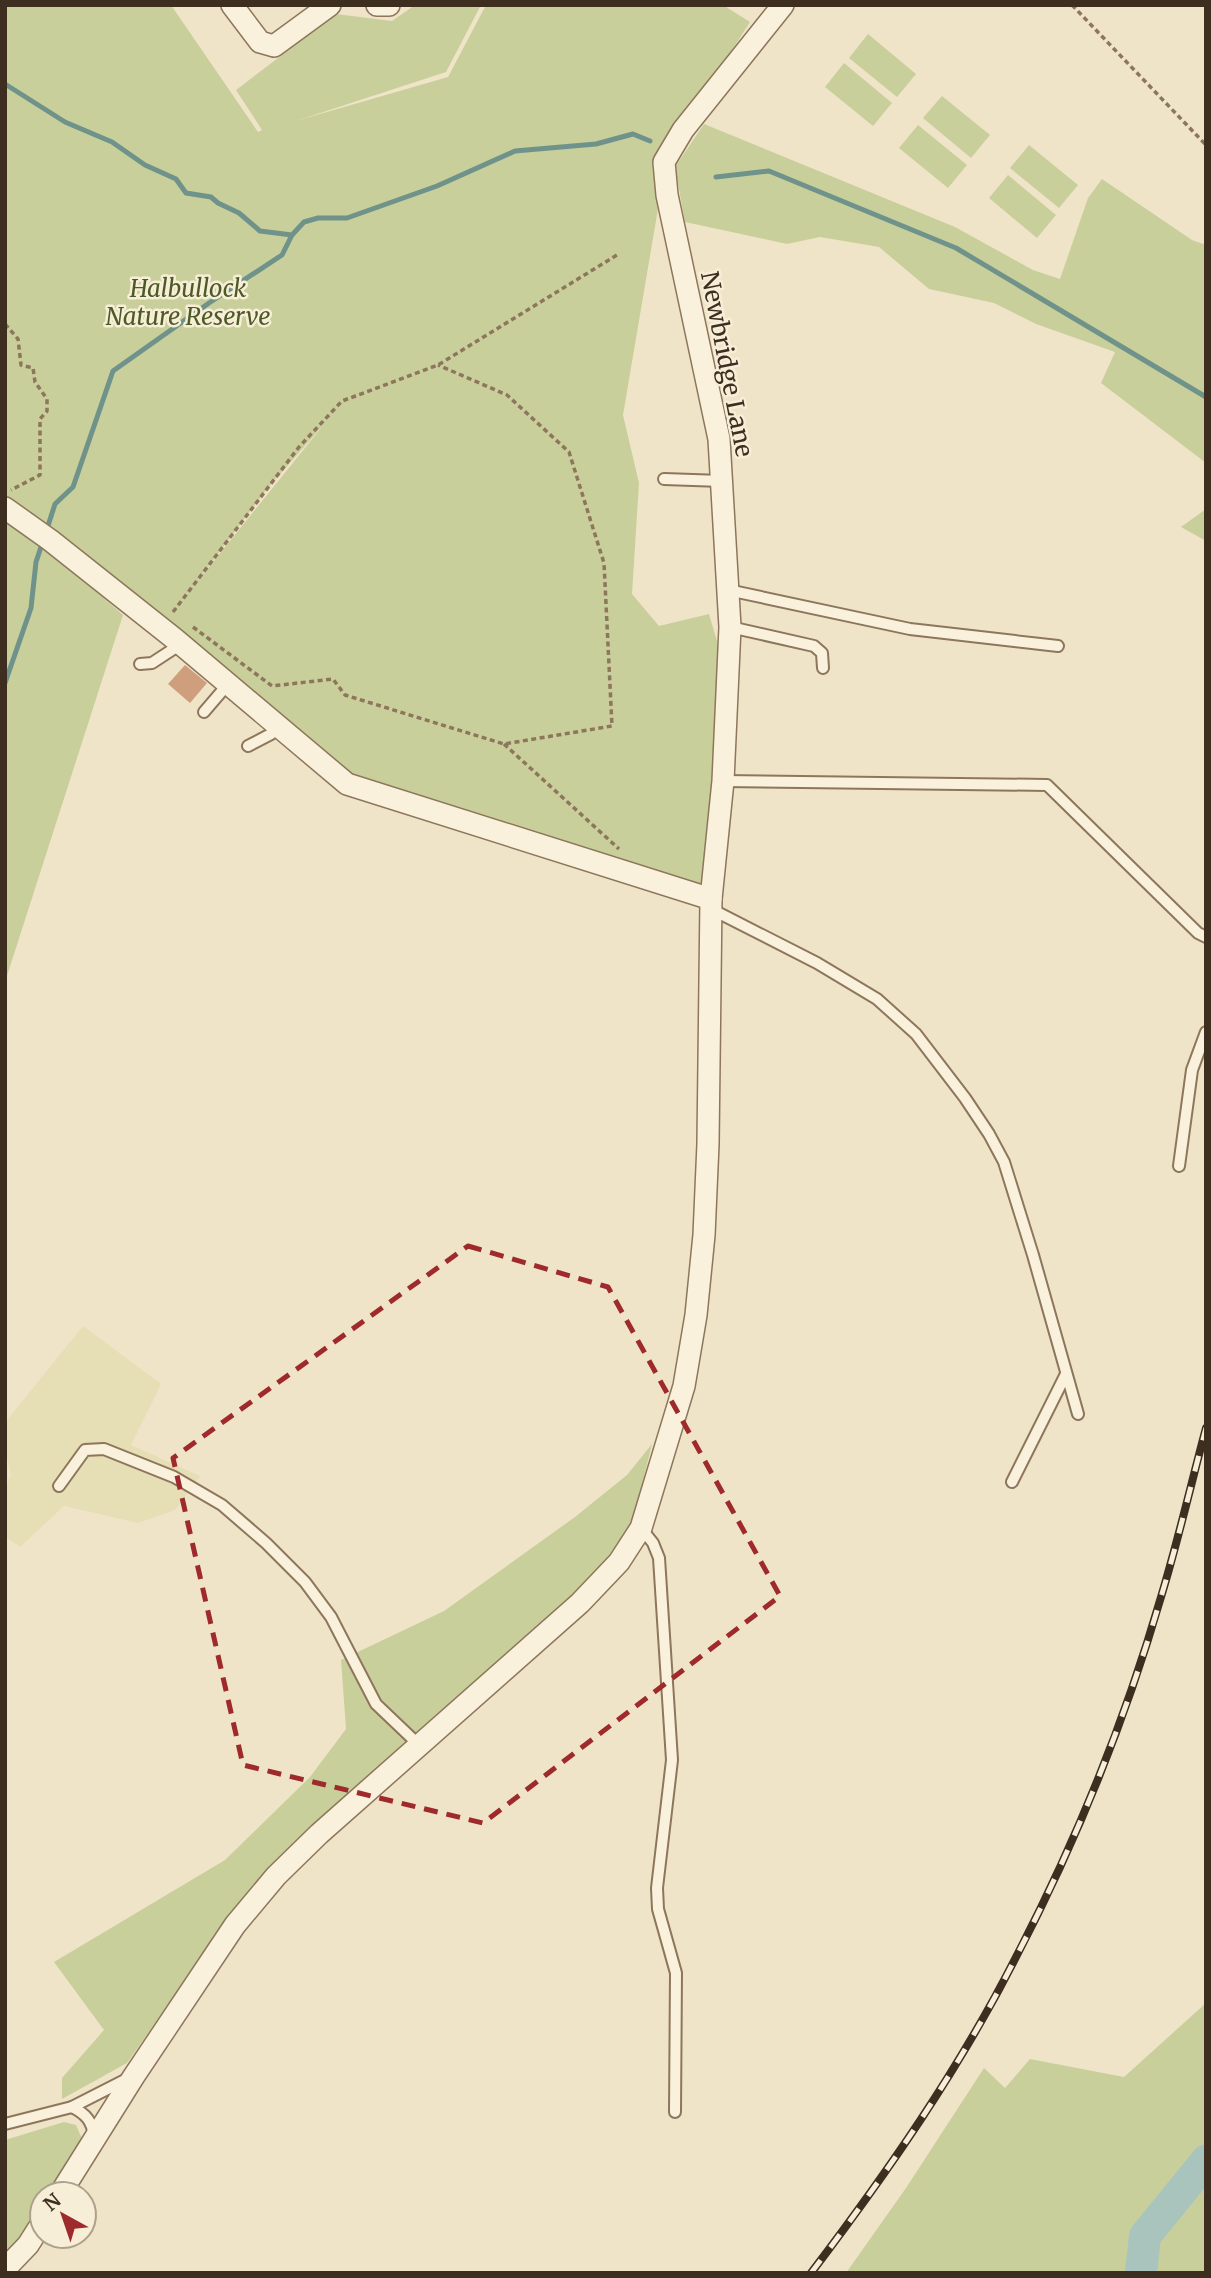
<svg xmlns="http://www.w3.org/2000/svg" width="1211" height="2278" viewBox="0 0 1211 2278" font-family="Merriweather,serif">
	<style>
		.farmland { fill: #e6deb5 }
		.green { fill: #c9cf9b; fill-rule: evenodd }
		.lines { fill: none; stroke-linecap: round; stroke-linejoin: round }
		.stream { stroke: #6f938a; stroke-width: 5 }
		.river { stroke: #a9c4bc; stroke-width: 32 }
		.building { fill: #cf9f7d }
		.lane-casing { stroke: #8d765c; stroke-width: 14 }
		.street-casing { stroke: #8d765c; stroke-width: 24 }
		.path { stroke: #8d765c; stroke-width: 3.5; stroke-dasharray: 5 3.5; stroke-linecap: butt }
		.lane { stroke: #faf1dc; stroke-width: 10 }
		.street { stroke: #faf1dc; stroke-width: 21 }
		.rail-casing { stroke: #3d2e20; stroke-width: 8 }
		.rail { stroke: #f7eed8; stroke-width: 5; stroke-dasharray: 16; stroke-linecap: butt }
		.marked { fill: none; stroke: #9e2a2b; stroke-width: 5; stroke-dasharray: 14 9; stroke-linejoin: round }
		.labels { text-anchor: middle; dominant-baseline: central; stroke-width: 5; stroke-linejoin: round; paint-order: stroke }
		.park-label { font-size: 24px; font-style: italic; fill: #4d5a26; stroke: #f7eed8 }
		.street-label { font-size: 24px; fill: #3d2e20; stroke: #f7eed8 }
	</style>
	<rect width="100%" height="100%" fill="#f0e4c8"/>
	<path class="farmland" d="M83 1326 161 1384 131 1445 200 1476 175 1510 138 1523 64 1506 20 1547 5 1536V1487L11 1476 5 1447V1423Z"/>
	<g class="green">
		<path d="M5 5H171L258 132 262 130 236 90 336 14 392 21 415 5H481L446 72 299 120 448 77 486 5H723L750 22 668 150 623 415 639 483 632 594 659 626 709 614 728 678 711 899 347 784 5 509ZM325 423 196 583 267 489Z"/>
		<path d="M868 34 916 74 897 97 849 58Z"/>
		<path d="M844 63 892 103 873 126 825 87Z"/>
		<path d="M942 96 990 135 971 158 923 118Z"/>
		<path d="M704 124 955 227 1033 270 1060 279 1088 198 1102 179 1192 240 1206 245V463L1101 383 1115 352 1036 324 994 303 929 289 879 247 820 237 787 244 685 222 675 167Z"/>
		<path d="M918 125 967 165 948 188 899 148Z"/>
		<path d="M1029 145 1078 185 1059 208 1010 168Z"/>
		<path d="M1008 175 1056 215 1037 238 989 198Z"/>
		<path d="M1206 509V541L1181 527Z"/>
		<path d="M5 520 17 531 55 555 123 615 5 982Z"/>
		<path d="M652 1444 633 1521 608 1562 308 1830 263 1876 224 1925 127 2063 62 2099V2078L104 2030 54 1962 225 1860 310 1777 346 1729 341 1660 444 1611 575 1517 627 1475Z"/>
		<path d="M1206 2003V2273H846L906 2188 984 2068 1005 2088 1030 2059 1124 2077Z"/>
		<path d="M64 2122 76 2125 83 2141 48 2194H42C42 2216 20 2238 5 2253V2140Z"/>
	</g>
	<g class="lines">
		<g class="stream">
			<path d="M5 84 65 122 112 142 145 165 176 179 186 193 211 197 218 203 239 213 260 231 292 235"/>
			<path d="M716 177 769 171 956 248 1206 397"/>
			<path d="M46 532 55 504 73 487 113 371 209 303 282 255 292 235 304 222 318 218H347L437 186 515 151 596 144 633 134 650 141"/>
			<path d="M5 683 31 608 36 562 43 541"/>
		</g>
		<path class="river" d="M1141 2273 1145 2236 1206 2161"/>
	</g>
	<path class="building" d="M185 665 207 683 190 703 168 684Z"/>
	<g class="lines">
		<g class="lane-casing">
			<g id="lane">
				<path d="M664 479 722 481"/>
				<path d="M728 590 910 629 1058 646"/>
				<path d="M730 627 814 646 822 653 823 668"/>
				<path d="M140 664 152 663 181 644"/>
				<path d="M204 712 228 684"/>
				<path d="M248 746 271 734 278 726"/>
				<path d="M723 781 1047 785 1198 933 1206 937"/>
				<path d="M711 909 817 963 877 999 916 1034 965 1098 989 1134 1004 1162 1033 1255 1078 1414"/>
				<path d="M1179 1166 1192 1070 1206 1032"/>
				<path d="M1012 1482 1066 1374"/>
				<path d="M59 1486 85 1450 104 1449 174 1477 222 1505 266 1543 305 1582 331 1617 376 1704 419 1745"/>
				<path d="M641 1528 653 1543 659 1558 672 1760 657 1888 658 1909 676 1973 675 2112"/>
				<path d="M72 2107C86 2114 92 2121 94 2136"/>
				<path d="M5 2124 72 2107 127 2079"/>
			</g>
		</g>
		<g class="street-casing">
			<g id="street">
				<path d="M232 5 260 42 274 46 330 5"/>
				<path d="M377 5H389"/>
				<path d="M5 508 50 540 176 640 347 784 711 899"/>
				<path d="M60 2194 134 2076 235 1925 276 1876 319 1834 580 1603 619 1562 641 1528 684 1386 696 1315 704 1235 708 1144 711 899 723 781 730 627 719 439 667 195 664 162 683 130 783 5"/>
				<path d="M5 2269 28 2245 42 2223"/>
			</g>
		</g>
		<g class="path">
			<path d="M1072 5 1206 145"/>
			<path d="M5 324 18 339 21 365 33 368 35 382 47 399V411L40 419V475L11 490"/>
			<path d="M173 612 299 447 342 401 438 365 617 255"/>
			<path d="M193 627 272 686 333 679 345 695 504 744 612 726 604 563 569 452 507 395 438 365"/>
			<path d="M504 744 619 849"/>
		</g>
		<use href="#lane" class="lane"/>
		<use href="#street" class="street"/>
		<g class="rail-casing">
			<path id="rail" d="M811 2273C887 2173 958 2071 1015 1959 1075 1844 1125 1721 1161 1597 1178 1541 1191 1484 1206 1428"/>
		</g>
		<use href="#rail" class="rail"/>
	</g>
	<path class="marked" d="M468 1246 608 1287 780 1596 483 1823 243 1765 173 1458Z"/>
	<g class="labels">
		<g class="park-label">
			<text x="188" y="288">Halbullock<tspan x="188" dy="28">Nature Reserve</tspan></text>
		</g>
		<g class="street-label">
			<text transform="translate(727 364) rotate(79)">Newbridge Lane</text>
		</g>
	</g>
	<rect width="1211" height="2278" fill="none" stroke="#3d2e20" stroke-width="14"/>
	<g transform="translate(63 2215) rotate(320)"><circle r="33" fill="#f7eed8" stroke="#ada18e" stroke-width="2"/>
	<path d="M0-5L12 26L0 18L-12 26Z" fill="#9e2a2b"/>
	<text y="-10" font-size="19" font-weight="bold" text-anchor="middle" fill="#3d2e20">N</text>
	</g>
</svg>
